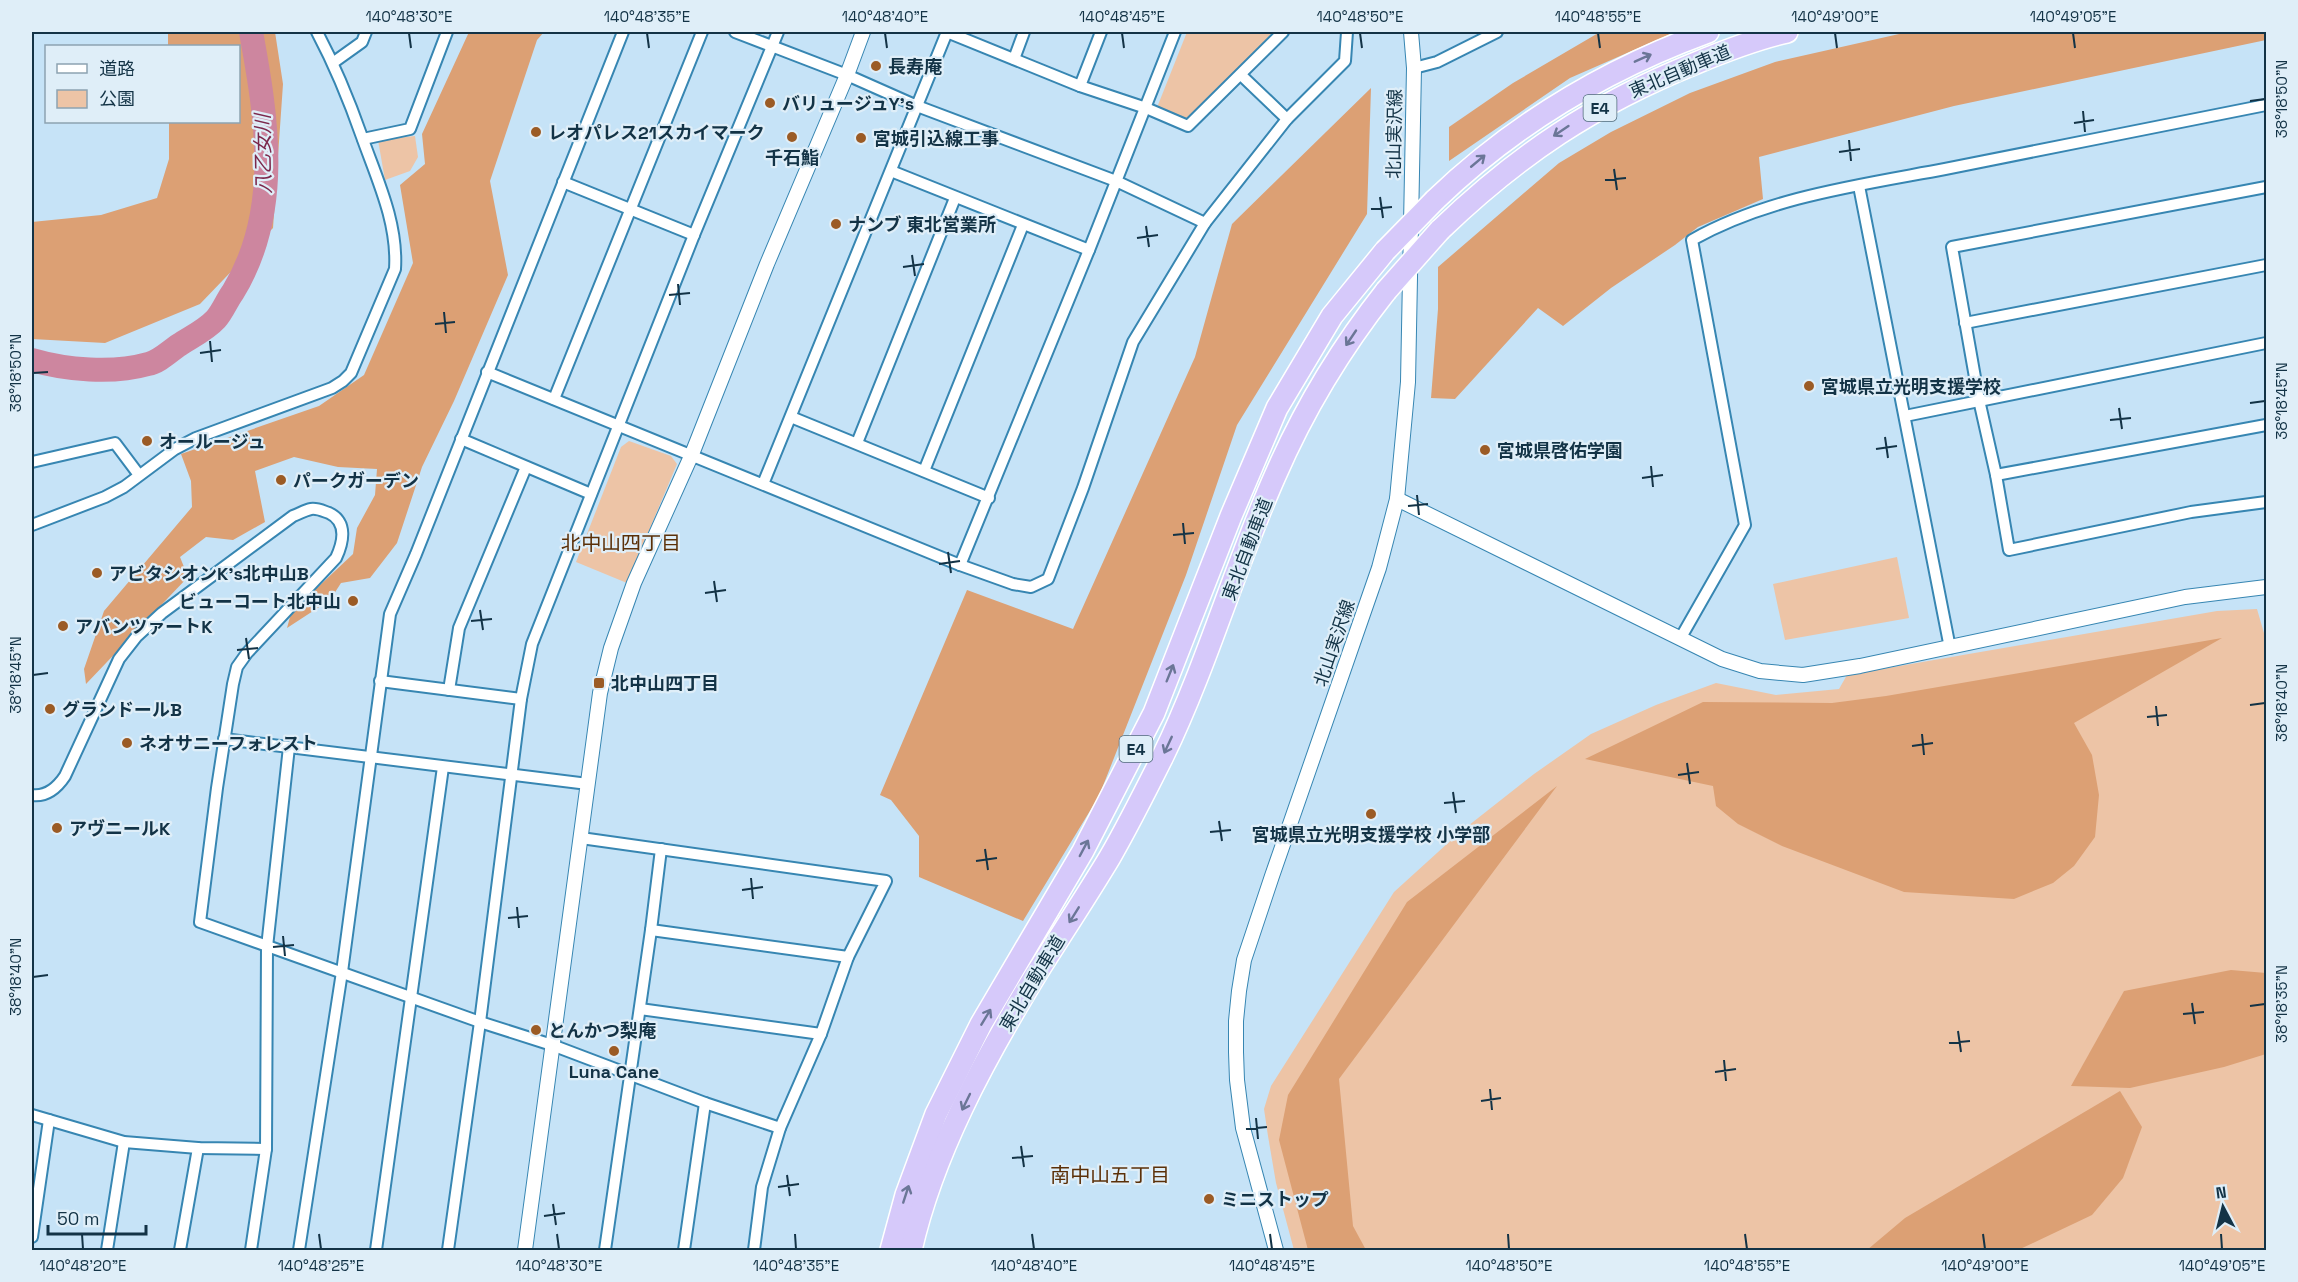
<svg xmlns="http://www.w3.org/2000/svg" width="2298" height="1282" viewBox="0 0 2298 1282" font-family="'Space Grotesk','Noto Sans JP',sans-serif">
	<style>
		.green { fill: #edc4a6 }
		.forest { fill: #dca074 }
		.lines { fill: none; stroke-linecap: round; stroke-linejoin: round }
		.river { stroke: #cd869f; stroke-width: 24 }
		.minor-casing { stroke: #3786b2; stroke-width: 14 }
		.tertiary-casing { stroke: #3786b2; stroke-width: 16 }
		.motorway-casing { stroke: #fff; stroke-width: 24 }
		.minor { stroke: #fff; stroke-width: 10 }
		.tertiary { stroke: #fff; stroke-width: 14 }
		.motorway { stroke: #d6c9fa; stroke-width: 21 }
		.motorway-bridge-casing { stroke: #fff; stroke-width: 24; stroke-linecap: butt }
		.motorway-bridge { stroke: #d6c9fa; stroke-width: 21 }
		.oneway { stroke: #6b7697 }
		.ticks { fill: none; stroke: #133346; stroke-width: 2 }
		.poi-dot { fill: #9b5b25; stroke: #dfeef8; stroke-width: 2 }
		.labels { text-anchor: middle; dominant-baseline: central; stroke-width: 4.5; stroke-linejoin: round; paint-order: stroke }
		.shield { fill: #dfeef8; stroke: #506b7b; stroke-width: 1.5 }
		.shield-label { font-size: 16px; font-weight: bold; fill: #133346 }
		.poi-label { font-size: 18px; font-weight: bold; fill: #133346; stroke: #dfeef8; text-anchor: start }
		.street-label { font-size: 18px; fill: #133346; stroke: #dfeef8 }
		.water-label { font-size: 20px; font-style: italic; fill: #7c284c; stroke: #dfeef8 }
		.neighbourhood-label { font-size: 20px; fill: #5b3008; stroke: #dfeef8 }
		.neatline { fill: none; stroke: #133346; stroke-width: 2 }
		.ticks-label { font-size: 15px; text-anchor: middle; fill: #133346 }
	</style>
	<rect width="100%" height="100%" fill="#c6e3f7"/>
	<g class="green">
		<path d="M1187 32H1273L1193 118H1181L1162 113 1158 105Z"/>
		<path d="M415 136 418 157 410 171 385 180 378 140Z"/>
		<path d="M629 441 671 456 677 464 627 583 576 562 621 447Z"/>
		<path d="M1897 557 1909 618 1785 640 1773 584Z"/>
		<path d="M2257 609 2266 640V1250H1294L1276 1183 1268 1136 1264 1109 1271 1086 1394 892 1459 833 1534 774 1591 734 1656 705 1716 683 1776 695 1839 689 1847 675 2217 611Z"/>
	</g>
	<g class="forest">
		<path d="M168 32H275L283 84 273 228 200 304 105 343 32 339V222L101 215 157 198 169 159V122H238V46H168Z"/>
		<path d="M469 32H544L537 40 490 181 508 275 454 401 422 467 397 543 370 578 341 583 330 600 287 628 290 617 300 604 353 554 357 528 375 495 377 469 338 467 294 457 255 471 265 522 233 540 206 537 180 557 188 577 86 684 84 669 104 611 192 507 191 481 181 454 319 406 364 375 413 263 400 185 425 164 422 134Z"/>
		<path d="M1600 32H1675L1570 78 1449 161V127L1513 83Z"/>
		<path d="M1908 32H2266V40L1954 106 1759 157 1763 199 1698 227 1675 245 1611 288 1563 326 1538 308 1455 399 1431 398 1438 309V267L1559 163 1611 132 1690 93 1775 62Z"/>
		<path d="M1371 88 1367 214 1237 425 1186 575 1099 796 1023 921 919 877V836L891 800 880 795 967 590 1073 629 1195 357 1232 224Z"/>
		<path d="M2222 638 2074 723 2092 755 2099 795 2095 837 2074 866 2053 883 2014 899 1904 892 1782 846 1738 824 1716 806 1713 786 1585 759 1703 702 1832 703 1886 696Z"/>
		<path d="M1557 786 1339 1079 1353 1226 1366 1250H1308L1279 1140 1288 1095 1407 902Z"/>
		<path d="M2231 970 2266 973V1054L2224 1067 2130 1088 2071 1086 2124 991Z"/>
		<path d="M2120 1091 2142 1127 2123 1178 2092 1215 2018 1250H1867L1905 1218Z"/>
	</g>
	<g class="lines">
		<path class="river" d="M32 360C66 370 113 374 148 364 159 362 170 351 179 345 191 337 206 330 216 319 223 311 227 300 233 292 282 212 267 119 251 32"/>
		<g class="minor-casing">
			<g id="minor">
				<path d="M735 32 847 75 917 106 1116 181 1205 223"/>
				<path d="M947 32 1080 86 1146 108 1188 126 1283 32"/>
				<path d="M1014 59 1024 32"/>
				<path d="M334 62 362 42 366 32"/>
				<path d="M1414 68 1437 62 1497 32"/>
				<path d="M1241 75 1287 119"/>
				<path d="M1080 86 1101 32"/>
				<path d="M363 139 410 129 447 32"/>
				<path d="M891 171 1089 250"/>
				<path d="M563 182 694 235"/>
				<path d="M1859 186 1950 648"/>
				<path d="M2266 187 1952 247 1979 400 1996 475 2009 550 2191 512 2266 502"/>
				<path d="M1965 323 2266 265"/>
				<path d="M487 372 960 565 1013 584 1031 587 1048 579 1083 488 1133 342 1205 223 1287 119 1345 61 1347 32"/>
				<path d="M554 399 702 32"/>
				<path d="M1905 416 2266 343"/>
				<path d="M791 417 989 498"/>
				<path d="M461 439 591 494"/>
				<path d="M857 443 955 198"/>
				<path d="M32 462 115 443 139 475"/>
				<path d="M924 471 1023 225"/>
				<path d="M1996 475 2266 425"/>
				<path d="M763 484 947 32"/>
				<path d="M32 525 105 497 124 487 175 449 196 438 332 388 343 381 351 373 395 269C398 223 377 179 362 137 349 100 335 66 317 32"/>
				<path d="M960 565 1089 250 1175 32"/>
				<path d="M1680 639 1745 525 1692 240C1768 197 1860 185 1945 169 2052 148 2159 126 2266 105"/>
				<path d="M380 681 521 699"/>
				<path d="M449 690 459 628 526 467"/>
				<path d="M224 739 588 784"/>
				<path d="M32 795C47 797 57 788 65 776L119 659 137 636 162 613 293 516C299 514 305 510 311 509 317 508 323 511 329 513 348 522 343 543 336 558L247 653 237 667 233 684 217 788 200 922 480 1022 552 1045 705 1103 780 1128"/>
				<path d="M581 838 886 881 848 957 821 1034 780 1128 762 1187 754 1250"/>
				<path d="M651 930 848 957"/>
				<path d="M640 1009 821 1034"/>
				<path d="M32 1115 124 1142 198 1148 266 1149"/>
				<path d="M32 1237 49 1120"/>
				<path d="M107 1250 124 1142"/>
				<path d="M180 1250 198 1148"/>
				<path d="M251 1250 266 1149 267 947 289 747"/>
				<path d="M299 1250 342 972 390 614 416 554 623 32"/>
				<path d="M376 1250 443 767"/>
				<path d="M448 1250 480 1022 521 699 532 644 694 235 778 32"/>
				<path d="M605 1250 651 930 661 849"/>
				<path d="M684 1250 705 1103"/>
			</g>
		</g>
		<g class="tertiary-casing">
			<g id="tertiary">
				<path d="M1397 499 1722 659 1760 671 1803 675 1860 666 2185 597 2266 587"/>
				<path d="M525 1250 600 693 611 648 634 583 692 454 767 264 847 75 863 32"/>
				<path d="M1276 1250 1243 1128 1237 1080 1236 1052V1021L1239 991 1244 960 1272 876 1379 568 1397 499 1408 382 1414 68 1411 32"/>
			</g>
		</g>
		<g class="motorway-casing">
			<g id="motorway">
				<path d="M1435 200C1513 125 1607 69 1708 32"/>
				<path d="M1440 230C1518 155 1594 104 1696 63 1725 51 1756 39 1787 32"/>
				<path d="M891 1250 906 1195 936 1114 981 1024 1083 851 1154 713 1231 516 1277 408 1332 316 1385 251"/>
				<path d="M911 1250C933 1153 984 1060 1035 976 1060 936 1086 897 1110 857 1129 824 1146 790 1163 756 1207 665 1234 568 1275 476 1304 409 1341 348 1386 291"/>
			</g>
		</g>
		<use href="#minor" class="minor"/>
		<use href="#tertiary" class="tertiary"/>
		<use href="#motorway" class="motorway"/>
		<g class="motorway-bridge-casing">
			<g id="motorway-bridge">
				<path d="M1385 251 1435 200"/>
				<path d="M1386 291 1440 230"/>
			</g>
		</g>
		<use href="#motorway-bridge" class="motorway-bridge"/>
	</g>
	<defs><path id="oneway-shaft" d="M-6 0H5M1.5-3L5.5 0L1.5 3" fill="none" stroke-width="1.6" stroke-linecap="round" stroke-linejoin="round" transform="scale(1.5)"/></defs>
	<g class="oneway">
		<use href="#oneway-shaft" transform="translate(1643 58) rotate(-24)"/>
		<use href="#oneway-shaft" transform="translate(1561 131) rotate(146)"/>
		<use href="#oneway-shaft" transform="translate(1478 161) rotate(-40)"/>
		<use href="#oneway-shaft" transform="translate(1351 338) rotate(124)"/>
		<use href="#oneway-shaft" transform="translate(1170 673) rotate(-68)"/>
		<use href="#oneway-shaft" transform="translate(1168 745) rotate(115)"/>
		<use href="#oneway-shaft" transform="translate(1084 848) rotate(-62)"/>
		<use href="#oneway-shaft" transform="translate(1074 915) rotate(122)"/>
		<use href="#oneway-shaft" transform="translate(986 1017) rotate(-59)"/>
		<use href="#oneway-shaft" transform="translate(966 1102) rotate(116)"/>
		<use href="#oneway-shaft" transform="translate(906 1194) rotate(-72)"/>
	</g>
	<path class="ticks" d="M409 33 411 48M647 33 649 48M885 33 887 48M1122 33 1124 48M1360 33 1362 48M1598 33 1600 48M1835 33 1837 48M2073 33 2075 48M2250 101 2265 99M2083 111 2085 132M2074 123 2094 120M1849 140 1851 161M1839 152 1860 149M1614 169 1617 190M1605 180 1626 178M1380 197 1383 218M1371 209 1392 207M1146 226 1149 247M1137 238 1158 235M912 255 915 276M903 267 924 264M678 284 680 305M669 295 690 293M444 312 446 333M435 324 455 322M210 341 212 362M200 353 221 350M33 373 48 372M2250 403 2265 401M2119 408 2122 429M2110 420 2131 418M1885 437 1888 458M1876 449 1897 446M1651 466 1653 487M1642 478 1663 475M1417 495 1419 515M1408 506 1428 504M1183 523 1185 544M1173 535 1194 533M948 552 951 573M939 564 960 561M714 581 717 602M705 593 726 590M480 610 483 630M471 621 492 619M246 638 249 659M237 650 258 648M33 675 48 673M2250 705 2265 703M2156 706 2158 726M2147 717 2167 715M1922 734 1924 755M1912 746 1933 743M1687 763 1690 784M1678 775 1699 772M1453 792 1456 813M1444 803 1465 801M1219 821 1222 841M1210 832 1231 830M985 849 988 870M976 861 997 858M751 878 753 899M742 890 763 887M517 907 519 928M508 918 528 916M283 936 285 956M273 947 294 945M33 977 48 975M2192 1003 2195 1024M2250 1006 2265 1004M2183 1014 2204 1012M1958 1031 1961 1052M1949 1043 1970 1041M1724 1060 1726 1081M1715 1072 1736 1069M1490 1089 1492 1110M1481 1101 1501 1098M1256 1118 1258 1139M1246 1129 1267 1127M1021 1146 1024 1167M1012 1158 1033 1156M787 1175 790 1196M778 1187 799 1184M553 1204 556 1225M544 1216 565 1213M82 1234 83 1249M319 1234 321 1249M557 1234 559 1249M795 1234 796 1249M1032 1234 1034 1249M1270 1234 1272 1249M1508 1234 1509 1249M1745 1234 1747 1249M1983 1234 1985 1249M2221 1234 2222 1249"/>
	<g class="poi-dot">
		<circle cx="876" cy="66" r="6"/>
		<circle cx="770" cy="103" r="6"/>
		<circle cx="536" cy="132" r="6"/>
		<circle cx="792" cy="137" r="6"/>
		<circle cx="861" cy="138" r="6"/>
		<circle cx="836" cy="224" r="6"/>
		<circle cx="1809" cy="386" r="6"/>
		<circle cx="147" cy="441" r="6"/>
		<circle cx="1485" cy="450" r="6"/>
		<circle cx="281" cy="480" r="6"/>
		<circle cx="97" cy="573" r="6"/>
		<circle cx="353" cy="601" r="6"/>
		<circle cx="63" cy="626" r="6"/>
		<rect x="593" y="677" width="12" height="12" rx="3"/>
		<circle cx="50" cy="709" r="6"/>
		<circle cx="127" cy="743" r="6"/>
		<circle cx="1371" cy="814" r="6"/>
		<circle cx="57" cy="828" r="6"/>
		<circle cx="536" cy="1030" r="6"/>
		<circle cx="614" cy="1051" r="6"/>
		<circle cx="1209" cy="1199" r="6"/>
	</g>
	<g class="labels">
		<g class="shield">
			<rect x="1583.5" y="95" width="33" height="26" rx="4.5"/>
			<rect x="1119.5" y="736" width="33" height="26" rx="4.5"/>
		</g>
		<g class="shield-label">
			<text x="1600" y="108">E4</text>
			<text x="1136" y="749">E4</text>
		</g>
		<g class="poi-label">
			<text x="888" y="66">長寿庵</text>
			<text x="782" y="103">バリュージュY's</text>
			<text x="548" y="132">レオパレス21スカイマーク</text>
			<text x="873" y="138">宮城引込線工事</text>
			<text x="792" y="157" text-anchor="middle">千石鮨</text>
			<text x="848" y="224">ナンブ 東北営業所</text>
			<text x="1821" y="386">宮城県立光明支援学校</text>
			<text x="159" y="441">オールージュ</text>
			<text x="1497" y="450">宮城県啓佑学園</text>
			<text x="293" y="480">パークガーデン</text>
			<text x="109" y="573">アビタシオンK's北中山B</text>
			<text x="341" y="601" text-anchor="end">ビューコート北中山</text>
			<text x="75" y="626">アバンツァートK</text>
			<text x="611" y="683">北中山四丁目</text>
			<text x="62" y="709">グランドールB</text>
			<text x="139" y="743">ネオサニーフォレスト</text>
			<text x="69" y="828">アヴニールK</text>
			<text x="1371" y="834" text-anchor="middle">宮城県立光明支援学校 小学部</text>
			<text x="548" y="1030">とんかつ梨庵</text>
			<text x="614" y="1071" text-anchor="middle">Luna Cane</text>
			<text x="1221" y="1199">ミニストップ</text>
		</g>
		<g class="street-label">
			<text transform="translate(1680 71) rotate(-23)">東北自動車道</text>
			<text transform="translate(1394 134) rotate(-89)">北山実沢線</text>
			<text transform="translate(1247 549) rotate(-69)">東北自動車道</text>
			<text transform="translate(1334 643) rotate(-71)">北山実沢線</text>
			<text transform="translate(1032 983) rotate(-59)">東北自動車道</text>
		</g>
		<g class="water-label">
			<text transform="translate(263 154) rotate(-91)">八乙女川</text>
		</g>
		<g class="neighbourhood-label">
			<text x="621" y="543">北中山四丁目</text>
			<text x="1110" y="1175">南中山五丁目</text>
		</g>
	</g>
	<rect width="2298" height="1282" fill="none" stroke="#dfeef8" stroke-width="66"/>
	<rect x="45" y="45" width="195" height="78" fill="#dfeef8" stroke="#8da3b1" stroke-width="1.5"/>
	<rect x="57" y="64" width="30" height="9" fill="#ffffff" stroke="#8da3b1" stroke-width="1.5"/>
	<text x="99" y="75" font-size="18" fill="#133346">道路</text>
	<rect x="57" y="90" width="30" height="18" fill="#edc4a6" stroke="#8da3b1" stroke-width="1.5"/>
	<text x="99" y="105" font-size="18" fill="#133346">公園</text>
	<g transform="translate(2223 1207) rotate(353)" stroke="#dfeef8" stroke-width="4.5" paint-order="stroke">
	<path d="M0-4.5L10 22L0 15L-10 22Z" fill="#133346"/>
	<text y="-9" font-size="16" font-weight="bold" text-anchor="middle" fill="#133346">N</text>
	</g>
	<path d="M48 1225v9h98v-9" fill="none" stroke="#133346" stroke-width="3"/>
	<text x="57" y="1225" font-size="18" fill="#133346" stroke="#dfeef8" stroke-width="4.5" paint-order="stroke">50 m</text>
	<rect x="33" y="33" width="2232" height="1216" class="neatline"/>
	<g class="ticks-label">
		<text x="409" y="22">140°48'30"E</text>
		<text x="647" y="22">140°48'35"E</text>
		<text x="885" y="22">140°48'40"E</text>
		<text x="1122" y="22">140°48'45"E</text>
		<text x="1360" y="22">140°48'50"E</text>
		<text x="1598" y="22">140°48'55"E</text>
		<text x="1835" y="22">140°49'00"E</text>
		<text x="2073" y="22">140°49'05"E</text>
		<text transform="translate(2282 99) rotate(-90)" y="5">38°18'50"N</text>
		<text transform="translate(16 373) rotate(-90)" y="5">38°18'50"N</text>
		<text transform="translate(2282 401) rotate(-90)" y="5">38°18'45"N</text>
		<text transform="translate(16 675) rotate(-90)" y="5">38°18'45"N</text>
		<text transform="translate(2282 703) rotate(-90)" y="5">38°18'40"N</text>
		<text transform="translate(16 977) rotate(-90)" y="5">38°18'40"N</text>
		<text transform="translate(2282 1004) rotate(-90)" y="5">38°18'35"N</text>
		<text x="83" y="1271">140°48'20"E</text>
		<text x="321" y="1271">140°48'25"E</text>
		<text x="559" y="1271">140°48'30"E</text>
		<text x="796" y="1271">140°48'35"E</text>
		<text x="1034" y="1271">140°48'40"E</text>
		<text x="1272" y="1271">140°48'45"E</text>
		<text x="1509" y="1271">140°48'50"E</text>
		<text x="1747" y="1271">140°48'55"E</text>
		<text x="1985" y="1271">140°49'00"E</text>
		<text x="2222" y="1271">140°49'05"E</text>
	</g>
</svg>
